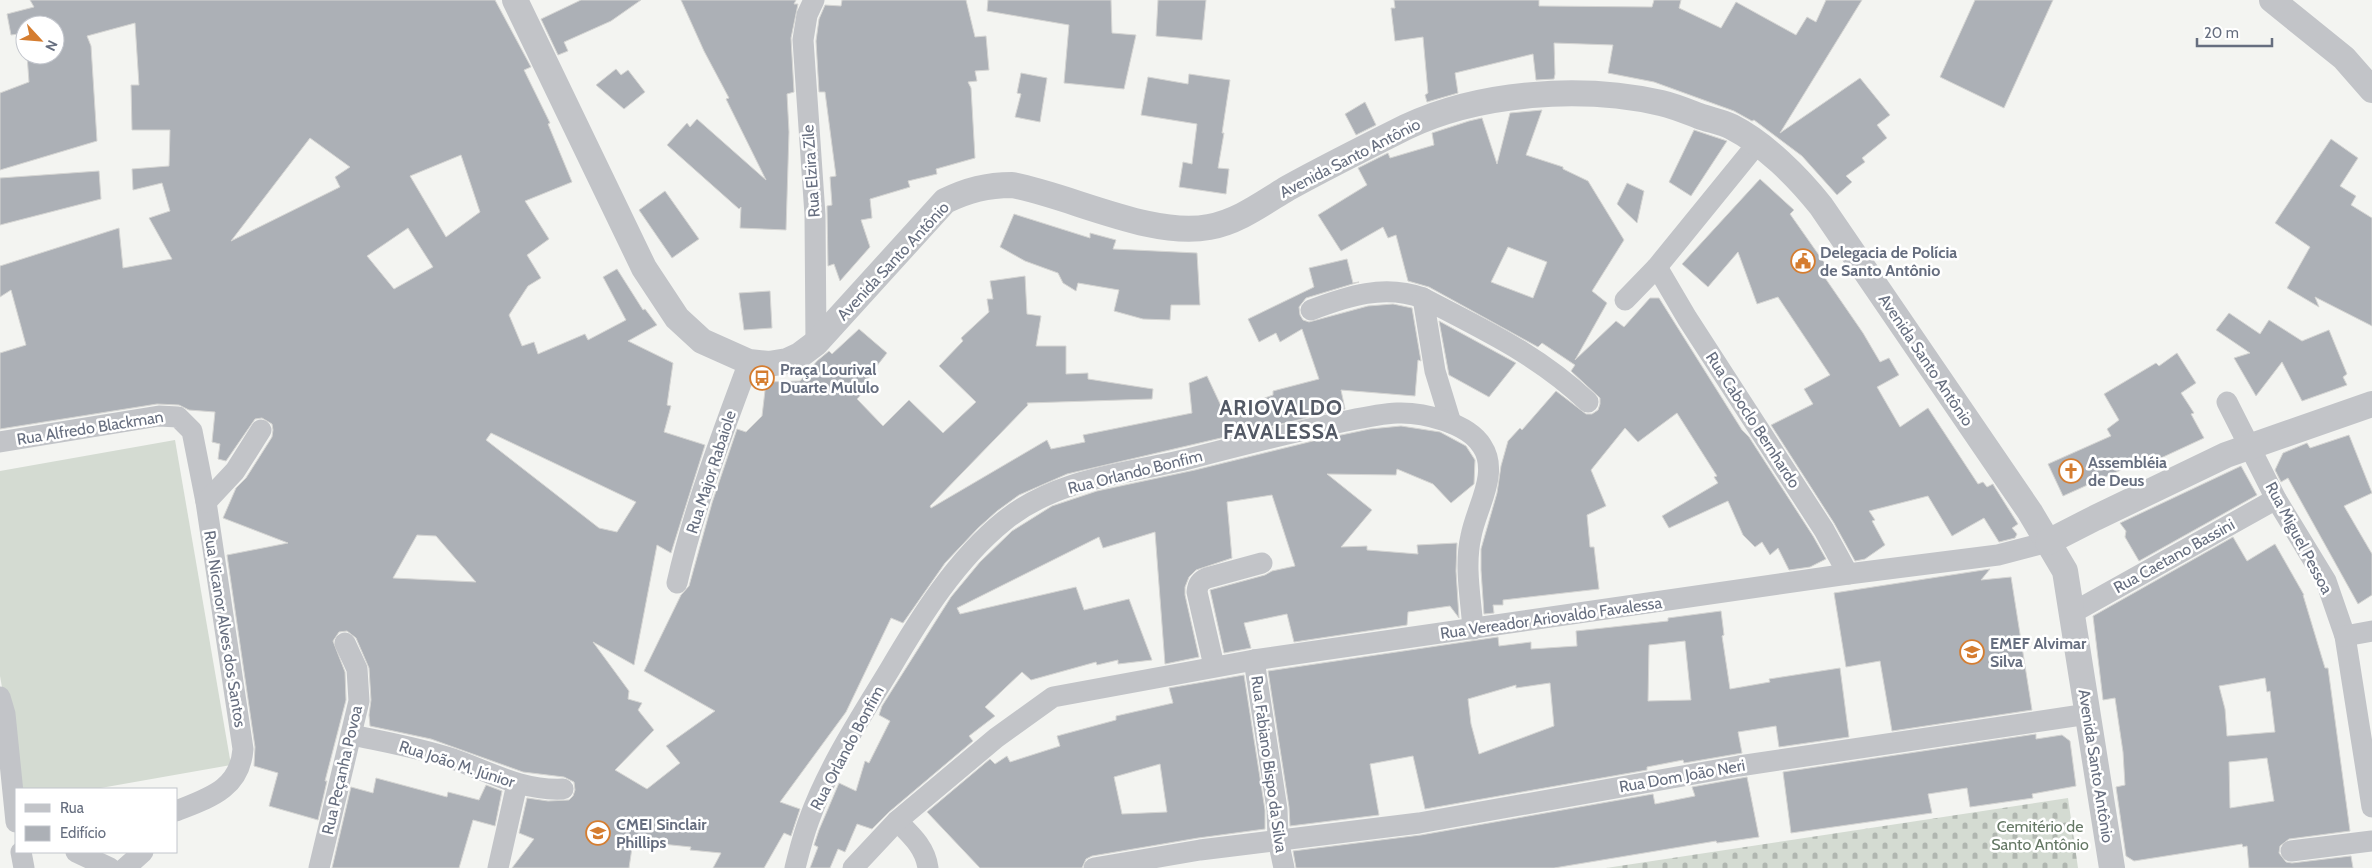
<svg xmlns="http://www.w3.org/2000/svg" width="2372" height="868" viewBox="0 0 2372 868" font-family="Cabin,sans-serif">
	<style>
		.cemetery { fill: url(#cemetery-stones) }
		.garden { fill: #d4dbd2 }
		.building { fill: #acb0b6; stroke: #d5d5d3; fill-rule: evenodd }
		.lines { fill: none; stroke-linecap: round; stroke-linejoin: round }
		.minor { stroke: #c2c4c8; stroke-width: 21 }
		.tertiary { stroke: #c2c4c8; stroke-width: 26 }
		.labels { text-anchor: middle; dominant-baseline: central; stroke-width: 5; stroke-linejoin: round; paint-order: stroke }
		.street-label { font-size: 16px; fill: #666e7f; stroke: #fff }
		.poi-label { font-size: 16px; font-weight: bold; fill: #666e7f; stroke: #fff; text-anchor: start }
		.park-label { font-size: 16px; fill: #647764; stroke: #fff }
		.district-label { font-size: 21px; font-weight: bold; letter-spacing: 1px; fill: #535965; stroke: #fff }
	</style>
	<defs>
		<pattern id="cemetery-stones" width="16" height="16" patternUnits="userSpaceOnUse" patternTransform="scale(1.25)"><rect width="16" height="16" fill="#d4dbd2"/><path d="M2 7V4a2 2 0 0 1 4 0v3zM10 15v-3a2 2 0 0 1 4 0v3z" fill="#b0b6b0"/></pattern>
	</defs>
	<rect width="100%" height="100%" fill="#f3f4f1"/>
	<path class="cemetery" d="M2068 798 2078 868H1606Z"/>
	<path class="garden" d="M175 440 231 765 95 789H20L0 676V471Z"/>
	<g class="building">
		<path d="M30 0H495L531 67 524 70 550 123 548 124 572 182 525 201 549 239 527 255 541 278 528 286 509 315 522 346 534 342 538 354 585 334 588 340 626 320 603 277 617 269 643 310 645 309 657 325 628 341 673 363 667 405 671 406 664 432 705 445 671 553 657 545 634 665 593 642 629 691 628 699 642 703 638 710 654 730 615 770 647 789 680 763 666 746 715 711 644 671 681 595 689 586 712 503 737 429 746 432 762 416 766 382 800 381 817 361 829 351 832 354 859 329 887 353 876 367 877 369 863 384 867 388 857 399 883 426 909 400 943 433 976 402 939 366 963 341 961 338 989 312 987 299H993L990 281 1025 276 1027 314 1041 316 1036 346H1066V374L1088 373V379L1153 389 1152 399 1027 403 1028 405 930 506 931 508 1047 440 1051 449 1085 442 1083 435 1192 413 1189 383 1207 376 1222 408 1251 403 1273 395V391L1319 379 1302 329 1280 342 1276 333 1259 342 1248 319 1314 287 1309 268 1347 259 1353 283 1359 282 1306 298 1299 307 1300 315 1303 320 1309 322 1368 306 1393 304 1412 308 1421 361 1418 360 1415 396 1341 390 1345 409 1067 474 1019 495 997 511 978 528 945 563 903 623 891 618 846 712 780 802 800 809 791 836 784 833 764 868H713L721 853 690 850 691 847 633 841 629 868H512L534 839 519 833 527 798 548 801 569 800 573 796 575 790 574 782 564 777 523 772 431 739 370 726 369 715 371 700 369 668 356 638 347 631 339 632 333 641 345 672 346 700 325 781H327L318 820 269 806 278 773 254 766 255 747 227 555 288 543 223 518 236 488 246 478 272 437 273 430 272 424 262 418 255 419 226 461 218 459 220 444 212 442 215 412 189 410 179 405 157 404 0 429V353L26 345 11 290 0 297V266L119 228 123 268 172 259 149 218 170 211 162 183 133 190 132 169 169 166 170 130H132L131 85H139L135 23 87 36 91 46 97 141 0 170V93L29 82 27 55H55V25H25V33L11 35 7 14 34 7ZM310 138 350 167 335 177 340 187 231 241ZM461 155 480 212 446 237 410 176ZM408 228 433 267 394 289 367 256ZM491 433 636 502 617 532 599 528 486 440ZM417 535 436 536 476 582 393 578Z"/>
		<path d="M581 0H641L611 21 564 42 568 51 558 55 541 19Z"/>
		<path d="M681 0H796L794 4H798L791 38 794 92 787 94 789 132 786 230 740 228 741 207 739 209 667 145 687 123 690 127 697 119 766 180 726 99 729 98 704 51Z"/>
		<path d="M842 0H966L975 37 986 36 989 70 975 71 977 81 968 82 971 88 975 158 936 169 937 174 908 181 910 187 870 199 872 218 861 220 870 247 840 281 834 264 828 266 827 206 832 205 830 177 836 176 825 92H819L816 41 819 19 825 5 841 6Z"/>
		<path d="M988 0H1111L1112 33 1136 35 1124 89 1064 83 1069 25 987 11Z"/>
		<path d="M1158 0H1206L1202 40 1156 36Z"/>
		<path d="M1394 0H1539V6L1652 7 1654 0H1681L1679 8 1721 28 1736 2 1796 35 1807 17 1816 22 1826 0H1862L1780 133 1860 78 1890 115 1877 125 1887 138 1862 158 1865 162 1846 176 1852 182 1837 195 1802 156 1754 120 1752 121 1734 111 1654 82 1608 73 1613 45 1554 43 1555 74 1554 79 1536 80 1533 54 1455 73 1458 93 1427 102 1425 95 1428 93 1423 37 1395 41 1391 8H1395Z"/>
		<path d="M1975 0H2053L2004 108 1940 77Z"/>
		<path d="M616 69 621 75 628 70 645 92 624 109 596 85Z"/>
		<path d="M1021 73 1047 78 1040 122 1015 117 1021 94 1017 93Z"/>
		<path d="M1189 74 1230 80 1222 133H1224L1218 168 1229 169 1226 194 1179 187 1183 162 1192 164 1197 124 1141 115 1148 77 1188 84Z"/>
		<path d="M1365 102 1376 125 1356 135 1345 114Z"/>
		<path d="M1542 110 1526 155 1563 167V169L1588 181 1624 240 1592 291 1607 303 1575 360 1616 321 1624 327 1650 298H1659L1742 430 1749 437 1813 536 1826 559 1810 567 1789 570 1778 548 1770 555 1762 542 1755 547 1743 535 1728 501 1669 528 1662 516 1718 483 1714 477 1717 476 1677 413 1638 442 1625 428 1591 470 1606 506 1587 515 1590 547H1594L1599 589 1503 600V605H1493L1494 613 1484 614 1481 570V549L1497 493 1501 466 1508 441 1520 428 1522 430 1556 391 1586 414H1592L1598 410 1600 404V398L1571 371 1575 365 1542 343 1538 347 1429 287 1408 281 1396 235 1388 238 1383 227 1341 251 1318 215 1367 185 1358 168 1388 153 1390 158 1434 145 1432 133 1469 121 1482 118 1497 164 1510 113ZM1508 247 1547 262 1533 298 1491 282Z"/>
		<path d="M1694 130 1727 141 1691 196 1669 182Z"/>
		<path d="M2331 139 2358 158 2340 186 2356 196 2351 205 2372 218V326L2315 297 2319 307 2287 288 2310 247 2275 223Z"/>
		<path d="M99 171 101 199 0 225V178Z"/>
		<path d="M1760 179 1794 210 1790 214 1828 268 1821 272 1863 333 1880 362 1889 358 1899 375 1877 387 1900 427 1928 408 1978 484 1983 482 1987 487 1993 484 1994 486 2018 524 2012 528 2017 534 2015 538 1999 542 1984 518 1952 536 1928 496 1869 511 1875 520 1872 521 1885 545 1865 559 1855 561 1834 523 1771 425 1813 404 1804 389 1830 375 1778 297 1757 304 1738 252 1708 287 1682 264Z"/>
		<path d="M1627 183 1644 191 1637 223 1617 204Z"/>
		<path d="M665 191 699 239 672 258 639 210Z"/>
		<path d="M1014 214 1090 238V233L1116 240 1113 249 1197 253 1200 305H1171L1170 320 1143 319 1114 311 1119 290 1078 283 1076 291 1063 283 1058 273 1025 261 1000 247Z"/>
		<path d="M770 291 772 328 744 330 739 293Z"/>
		<path d="M2229 313 2260 334 2269 320 2302 341 2329 330 2347 374 2343 377 2347 385 2302 401 2282 362 2256 396 2234 358 2250 353 2216 330Z"/>
		<path d="M1439 321 1516 363 1489 397 1449 375Z"/>
		<path d="M2177 353 2196 383 2181 393 2194 413 2191 414 2204 438 2148 464 2152 456 2063 496 2048 464 2111 436 2107 429 2119 420 2104 394 2156 363 2159 366Z"/>
		<path d="M1401 426 1440 432 1466 446 1475 460 1474 484 1451 503 1433 484 1397 469 1396 475 1327 474 1372 510 1341 547 1367 546V550L1418 554 1417 545 1457 543 1456 571 1459 618 1450 606 1408 612 1407 625 1294 642 1287 614 1244 623 1251 648 1224 653 1210 590 1265 575 1272 571 1295 566 1272 495 1227 502 1232 558 1196 570 1189 577 1185 587V595L1199 657 1165 664 1155 532 1103 548 1099 537 957 608 960 614 1076 587 1084 610 1129 599 1152 660 1118 664V660L1097 665 1096 662 1031 680 1022 672 985 707 995 716 969 736 973 741 889 812 872 829 857 824 845 852 838 849 830 868H810L818 847 814 845 819 830 839 783 856 791 865 761 869 763 890 721 879 715 882 706 951 597 980 562 1012 531 1052 506 1097 491 1195 470 1317 440 1370 429Z"/>
		<path d="M2349 435 2372 493 2344 506 2372 554V595L2358 604 2288 478 2281 482 2275 470 2283 453 2307 443 2310 448Z"/>
		<path d="M2241 466 2257 495 2139 561 2125 537 2126 531 2120 523Z"/>
		<path d="M2233 537 2247 561 2275 544 2304 595H2303L2325 668H2328L2350 831 2289 839 2280 846 2279 853 2286 862 2292 863 2351 856 2353 868H2249L2247 846 2243 847 2242 844 2134 861 2126 856 2116 787 2125 785 2123 752 2115 698 2103 700 2093 616ZM2265 678 2267 692 2270 691 2275 732 2227 736 2225 709 2219 686ZM2267 758 2274 801 2230 808 2229 762Z"/>
		<path d="M1990 569 1981 580 2011 577 2032 710 1892 731 1880 661 1846 667 1834 593Z"/>
		<path d="M1721 611 1724 635 1722 636 1730 689 1770 682 1769 679 1840 668 1849 737 1779 747 1776 726 1738 732 1742 753 1684 763 1683 760 1647 767V770L1425 809 1413 756 1370 764 1379 815 1290 826 1289 807 1268 671 1498 637 1499 646 1531 642V649L1577 646 1576 631 1668 621V618ZM1685 641 1691 700 1648 701 1649 645ZM1550 683 1554 726 1479 754 1471 724 1468 699 1516 685V688Z"/>
		<path d="M1244 675 1265 810V829L1198 838 1092 856 1086 859 1082 868H980L927 812 990 759 995 764 1007 756 1010 762 1060 746 1057 736 1116 720V716L1173 703 1169 688ZM1160 764 1167 812 1122 814 1114 777Z"/>
		<path d="M2036 734V739L2062 735 2070 741 2076 786 2032 794 2033 798 1970 807 1967 788 1928 794 1932 813 1791 833 1783 772Z"/>
		<path d="M1747 777 1759 837 1717 843 1716 841 1554 868H1296L1293 851 1421 835 1653 794 1655 804 1695 796 1692 787Z"/>
		<path d="M376 778 447 797 448 792 479 800 486 785 502 791 495 826 473 820 459 868H332L351 787 373 793Z"/>
	</g>
	<g class="lines">
		<g class="minor">
			<path d="M814 0 807 15 803 40 815 215 816 343"/>
			<path d="M1657 267 1687 318 1824 530 1848 574"/>
			<path d="M1625 300 1657 267 1757 144"/>
			<path d="M1311 310C1348 296 1384 284 1423 298"/>
			<path d="M2227 402 2276 499 2326 581 2345 636 2372 807"/>
			<path d="M1451 423 1435 371 1423 298C1484 330 1537 354 1588 402"/>
			<path d="M0 442 159 416 178 417 192 431 206 502 243 749C240 789 209 798 176 811"/>
			<path d="M206 502 235 471 261 430"/>
			<path d="M677 583C694 508 722 434 749 362"/>
			<path d="M2072 613 2276 499"/>
			<path d="M2345 636 2372 631"/>
			<path d="M1254 660 1277 809 1278 840 1284 868"/>
			<path d="M1214 666 1197 592C1198 584 1200 581 1207 578L1262 563"/>
			<path d="M0 697 5 714 16 822"/>
			<path d="M352 735C385 742 420 748 453 759 490 772 522 791 563 789"/>
			<path d="M897 821C911 835 925 847 928 868"/>
			<path d="M2291 851 2372 841"/>
			<path d="M21 852 24 868"/>
			<path d="M76 852 110 868"/>
			<path d="M125 868 143 852"/>
			<path d="M319 868 359 701 357 669 345 643"/>
			<path d="M498 868 517 784"/>
			<path d="M795 868C799 852 803 836 809 820 828 767 861 717 890 669 921 616 956 560 1004 521 1058 477 1128 474 1192 458 1238 446 1284 434 1332 424 1353 420 1375 414 1397 413 1423 412 1468 423 1482 446 1500 473 1476 508 1471 536 1464 566 1471 599 1473 629"/>
			<path d="M853 868 897 821 996 738 1053 697 1254 660 1848 574 1998 555 2048 542"/>
			<path d="M1094 868 1200 850 1419 823 1739 766 2088 714"/>
		</g>
		<g class="tertiary">
			<path d="M515 0 644 268 677 318 702 341 749 362 769 364 787 361 800 355 816 343 945 201C968 190 987 185 1012 185 1071 196 1152 238 1209 227 1238 222 1263 203 1288 188 1326 167 1366 147 1406 127 1480 92 1581 85 1661 103 1674 106 1686 111 1699 116 1710 120 1722 122 1732 127 1765 144 1798 177 1821 206L2030 512 2065 571 2112 868"/>
			<path d="M2272 0 2344 58 2372 90"/>
			<path d="M2048 542 2095 518 2226 455 2372 404"/>
		</g>
	</g>
	<defs>
		<g id="civic-ring" transform="scale(1.25)"><circle r="9.5" fill="#fff" stroke="#d57d30" stroke-width="1.5"/><path d="M-.6-6.5H3V-4.5H.6V-3L4-1V1h2V6H-6V1h2V-1L-.6-3ZM-1.2 2.5V6h2.4V2.5Z" fill="#d57d30"/></g>
		<g id="bus-ring" transform="scale(1.25)"><circle r="9.5" fill="#fff" stroke="#d57d30" stroke-width="1.5"/><path d="M-5-6H5V4H4V6H2V4H-2V6H-4V4H-5ZM-3.5-4V0h7V-4ZM-3.5 1.2v1.5H-2V1.2ZM2 1.2v1.5H3.5V1.2Z" fill="#d57d30"/></g>
		<g id="church-ring" transform="scale(1.25)"><circle r="9.5" fill="#fff" stroke="#d57d30" stroke-width="1.5"/><path d="M-1.2-6h2.4v3.5h3.3v2.4h-3.3V6h-2.4V-.1h-3.3v-2.4h3.3Z" fill="#d57d30"/></g>
		<g id="school-ring" transform="scale(1.25)"><circle r="9.5" fill="#fff" stroke="#d57d30" stroke-width="1.5"/><path d="M0-5L7-2L0 1L-7-2ZM-4 1L0 2.5L4 1V4Q0 6-4 4Z" fill="#d57d30"/></g>
	</defs>
	<g fill-rule="evenodd">
		<use href="#civic-ring" x="1803" y="261"/>
		<use href="#bus-ring" x="762" y="378"/>
		<use href="#church-ring" x="2071" y="471"/>
		<use href="#school-ring" x="1972" y="652"/>
		<use href="#school-ring" x="598" y="833"/>
	</g>
	<g class="labels">
		<g class="street-label">
			<text transform="translate(1350 158) rotate(-27)">Avenida Santo Antônio</text>
			<text transform="translate(811 171) rotate(-94)">Rua Elzira Zile</text>
			<text transform="translate(893 261) rotate(-47)">Avenida Santo Antônio</text>
			<text transform="translate(1926 360) rotate(56)">Avenida Santo Antônio</text>
			<text transform="translate(1753 420) rotate(57)">Rua Caboclo Bernhardo</text>
			<text transform="translate(90 428) rotate(-9)">Rua Alfredo Blackman</text>
			<text transform="translate(711 472) rotate(-72)">Rua Major Rabaiole</text>
			<text transform="translate(1135 472) rotate(-14)">Rua Orlando Bonfim</text>
			<text transform="translate(2299 538) rotate(62)">Rua Miguel Pessoa</text>
			<text transform="translate(2174 556) rotate(-29)">Rua Caetano Bassini</text>
			<text transform="translate(1551 618) rotate(-8)">Rua Vereador Ariovaldo Favalessa</text>
			<text transform="translate(225 629) rotate(81)">Rua Nicanor Alves dos Santos</text>
			<text transform="translate(847 748) rotate(-62)">Rua Orlando Bonfim</text>
			<text transform="translate(457 764) rotate(18)">Rua João M. Júnior</text>
			<text transform="translate(1269 764) rotate(82)">Rua Fabiano Bispo da Silva</text>
			<text transform="translate(2096 766) rotate(81)">Avenida Santo Antônio</text>
			<text transform="translate(342 770) rotate(-77)">Rua Peçanha Povoa</text>
			<text transform="translate(1682 776) rotate(-10)">Rua Dom João Neri</text>
		</g>
		<g class="poi-label">
			<text x="1820" y="252">Delegacia de Polícia<tspan x="1820" dy="18">de Santo Antônio</tspan></text>
			<text x="780" y="369">Praça Lourival<tspan x="780" dy="18">Duarte Mululo</tspan></text>
			<text x="2088" y="462">Assembléia<tspan x="2088" dy="18">de Deus</tspan></text>
			<text x="1990" y="643">EMEF Alvimar<tspan x="1990" dy="18">Silva</tspan></text>
			<text x="616" y="824">CMEI Sinclair<tspan x="616" dy="18">Phillips</tspan></text>
		</g>
		<g class="park-label">
			<text x="2040" y="826">Cemitério de<tspan x="2040" dy="18">Santo Antônio</tspan></text>
		</g>
		<g class="district-label">
			<text x="1281" y="407">ARIOVALDO<tspan x="1281" dy="24">FAVALESSA</tspan></text>
		</g>
	</g>
	<rect x="15" y="788" width="162" height="65" fill="#ffffff" stroke="#c2c5cc"/>
	<rect x="25" y="804" width="25" height="8" fill="#c2c4c8" stroke="#c2c5cc"/>
	<text x="60" y="813" font-size="15" fill="#666e7f">Rua</text>
	<rect x="25" y="826" width="25" height="15" fill="#acb0b6" stroke="#c2c5cc"/>
	<text x="60" y="838" font-size="15" fill="#666e7f">Edifício</text>
	<g transform="translate(40 40) rotate(116)"><circle r="24" fill="#ffffff" stroke="#c2c5cc"/>
	<path d="M0-4L9 19L0 12L-9 19Z" fill="#d57d30"/>
	<text y="-8" font-size="14" font-weight="bold" text-anchor="middle" fill="#666e7f">N</text>
	</g>
	<path d="M2197 38v8h75v-8" fill="none" stroke="#666e7f" stroke-width="2.5"/>
	<text x="2204" y="38" font-size="15" fill="#666e7f" stroke="#ffffff" stroke-width="4" paint-order="stroke">20 m</text>
</svg>
